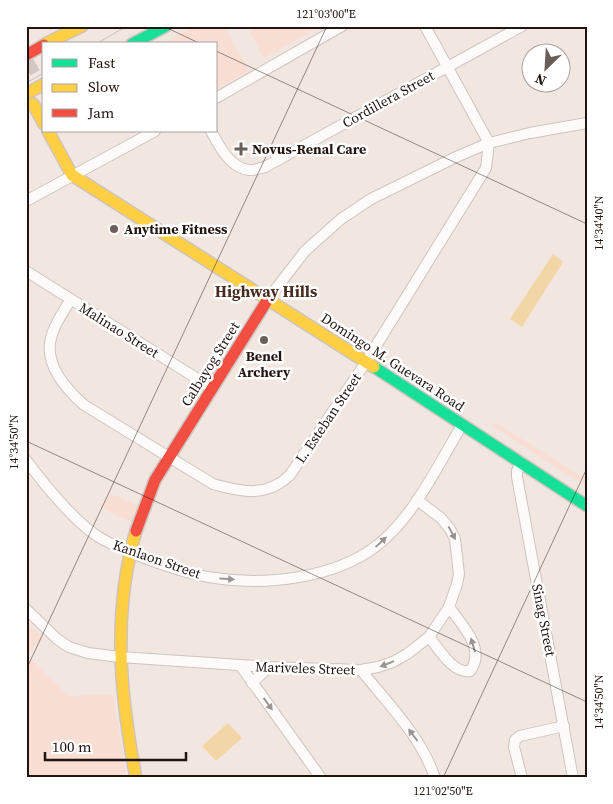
<svg xmlns="http://www.w3.org/2000/svg" width="613" height="804" viewBox="0 0 613 804" font-family="'Source Serif 4',serif">
	<style>
		.built { fill: #f8ded3 }
		.green { fill: #f3d6a5 }
		.lines { fill: none; stroke-linecap: round; stroke-linejoin: round }
		.highway-tunnel { stroke: #d3c7c2; stroke-width: 19; stroke-dasharray: 19 9; stroke-linecap: butt }
		.street-casing { stroke: #cfc3be; stroke-width: 12 }
		.fast-casing { stroke: #cfc3be; stroke-width: 14 }
		.slow-casing { stroke: #cfc3be; stroke-width: 14 }
		.jam-casing { stroke: #cfc3be; stroke-width: 14 }
		.street { stroke: #fdfbfa; stroke-width: 10 }
		.fast { stroke: #16e098; stroke-width: 11 }
		.slow { stroke: #ffcf43; stroke-width: 11 }
		.jam { stroke: #f24e42; stroke-width: 11 }
		.tram { stroke: #c4c1bf; stroke-width: 1 }
		.oneway { fill: #9a9490 }
		.ticks { fill: none; stroke: #22150f; stroke-width: 1; stroke-opacity: 0.45 }
		.poi-dot { fill: #6b5e58; stroke: #fff; stroke-width: 2 }
		.labels { text-anchor: middle; dominant-baseline: central; stroke-width: 5; stroke-linejoin: round; paint-order: stroke }
		.street-label { font-size: 14px; fill: #22150f; stroke: #fff }
		.poi-label { font-size: 14px; font-weight: bold; fill: #22150f; stroke: #fff; text-anchor: start }
		.quarter-label { font-size: 16px; font-weight: bold; fill: #482b1e; stroke: #fff }
		.neatline { fill: none; stroke: #22150f; stroke-width: 2 }
		.ticks-label { font-size: 12px; text-anchor: middle; fill: #22150f }
	</style>
	<rect width="100%" height="100%" fill="#f2e6e1"/>
	<g class="built">
		<path d="M194 26H224L249 71 216 89V44H168L167 41Z"/>
		<path d="M247 26H321L264 58Z"/>
		<path d="M495 422 587 480V487L492 426Z"/>
		<path d="M111 494 139 506 131 522 100 507Z"/>
		<path d="M26 622 43 638 26 655Z"/>
		<path d="M26 655 68 696 113 694 127 778H26Z"/>
	</g>
	<g class="green">
		<path d="M553 254 563 262 522 327 510 319Z"/>
		<path d="M228 723 242 738 216 761 202 746Z"/>
	</g>
	<g class="lines">
		<path class="highway-tunnel" d="M26 67 35 62"/>
		<g class="street-casing">
			<g id="street">
				<path d="M216 98 342 26"/>
				<path d="M211 131C219 146 230 168 249 170 253 171 260 168 265 167L522 26"/>
				<path d="M26 201 155 131"/>
				<path d="M26 271 212 388"/>
				<path d="M71 299C64 311 54 324 51 338 44 364 66 389 84 405L213 484C242 492 266 498 290 475L366 362 486 168 489 143 425 26"/>
				<path d="M268 299 305 251 341 219 371 199 456 157 489 143 530 133 587 123"/>
				<path d="M26 460C43 483 77 525 102 539 130 554 183 574 215 578 265 586 334 578 375 547 413 519 438 465 462 425"/>
				<path d="M521 462 517 471V477L573 778"/>
				<path d="M26 609 57 639 69 647 88 653 120 657 269 667 361 670 378 667 393 662 407 654 429 637 449 607 457 584 459 574 455 539 450 529 441 518 417 500"/>
				<path d="M429 637C439 649 453 674 470 671 487 649 461 624 449 607"/>
				<path d="M240 665 321 778"/>
				<path d="M361 670C388 704 421 736 435 778"/>
				<path d="M252 683 269 667"/>
				<path d="M522 778 514 747 515 740 520 736 564 726"/>
			</g>
		</g>
		<g class="fast-casing">
			<g id="fast">
				<path d="M132 44 166 26"/>
				<path d="M374 367 587 506"/>
			</g>
		</g>
		<g class="slow-casing">
			<g id="slow">
				<path d="M45 44 82 26"/>
				<path d="M26 94 44 84"/>
				<path d="M33 104 44 124"/>
				<path d="M48 131 72 175 374 367"/>
				<path d="M136 778C120 695 112 613 136 531"/>
			</g>
		</g>
		<g class="jam-casing">
			<g id="jam">
				<path d="M26 55 44 45"/>
				<path d="M136 531 155 480 268 299"/>
			</g>
		</g>
		<use href="#street" class="street"/>
		<use href="#fast" class="fast"/>
		<use href="#slow" class="slow"/>
		<use href="#jam" class="jam"/>
		<g class="tram">
			<path d="M96 44 127 26"/>
			<path d="M26 83 44 73"/>
		</g>
	</g>
	<defs><path id="oneway-solid" d="M-6-.8H1V-3.2L6.5 0L1 3.2V.8H-6Z" transform="scale(1.25)"/></defs>
	<g class="oneway">
		<use href="#oneway-solid" transform="translate(452 533) rotate(62)"/>
		<use href="#oneway-solid" transform="translate(381 542) rotate(-43)"/>
		<use href="#oneway-solid" transform="translate(227 579) rotate(3)"/>
		<use href="#oneway-solid" transform="translate(473 645) rotate(-106)"/>
		<use href="#oneway-solid" transform="translate(387 664) rotate(158)"/>
		<use href="#oneway-solid" transform="translate(268 704) rotate(54)"/>
		<use href="#oneway-solid" transform="translate(413 735) rotate(-127)"/>
	</g>
	<path class="ticks" d="M163 26 201 44M216 51 587 224M26 441 587 702M26 670 327 26M443 778 587 468"/>
	<g class="poi-dot">
		<path d="M238.5 141.5h5v5h5v5h-5v5h-5v-5h-5v-5h5z"/>
		<circle cx="114" cy="229" r="5"/>
		<circle cx="264" cy="340" r="5"/>
	</g>
	<g class="labels">
		<g class="street-label">
			<text transform="translate(388 99) rotate(-29)">Cordillera Street</text>
			<text transform="translate(119 330) rotate(32)">Malinao Street</text>
			<text transform="translate(393 362) rotate(33)">Domingo M. Guevara Road</text>
			<text transform="translate(210 364) rotate(-58)">Calbayog Street</text>
			<text transform="translate(328 418) rotate(-56)">L. Esteban Street</text>
			<text transform="translate(157 559) rotate(19)">Kanlaon Street</text>
			<text transform="translate(544 620) rotate(79)">Sinag Street</text>
			<text transform="translate(305 668) rotate(2)">Mariveles Street</text>
		</g>
		<g class="poi-label">
			<text x="252" y="149">Novus-Renal Care</text>
			<text x="124" y="229">Anytime Fitness</text>
			<text x="264" y="356" text-anchor="middle">Benel<tspan x="264" dy="16">Archery</tspan></text>
		</g>
		<g class="quarter-label">
			<text x="266" y="291">Highway Hills</text>
		</g>
	</g>
	<rect width="613" height="804" fill="none" stroke="#ffffff" stroke-width="55"/>
	<rect x="42" y="42" width="175" height="90" fill="#ffffff" stroke="#a7a19f"/>
	<rect x="52" y="59" width="25" height="8" fill="#16e098" stroke="#a7a19f"/>
	<text x="88" y="68" font-size="15" fill="#22150f">Fast</text>
	<rect x="52" y="84" width="25" height="8" fill="#ffcf43" stroke="#a7a19f"/>
	<text x="88" y="92" font-size="15" fill="#22150f">Slow</text>
	<rect x="52" y="109" width="25" height="8" fill="#f24e42" stroke="#a7a19f"/>
	<text x="88" y="118" font-size="15" fill="#22150f">Jam</text>
	<g transform="translate(546 68) rotate(205)"><circle r="24" fill="#ffffff" stroke="#a7a19f"/>
	<path d="M0-4L9 19L0 12L-9 19Z" fill="#6b5e58"/>
	<text y="-8" font-size="14" font-weight="bold" text-anchor="middle" fill="#22150f">N</text>
	</g>
	<path d="M45 752v8h141v-8" fill="none" stroke="#22150f" stroke-width="2.5"/>
	<text x="52" y="752" font-size="15" fill="#22150f" stroke="#ffffff" stroke-width="4" paint-order="stroke">100 m</text>
	<rect x="28" y="28" width="558" height="748" class="neatline"/>
	<g class="ticks-label">
		<text x="326" y="18">121°03'00"E</text>
		<text transform="translate(599 223) rotate(-90)" y="4">14°34'40"N</text>
		<text transform="translate(14 442) rotate(-90)" y="4">14°34'50"N</text>
		<text transform="translate(599 702) rotate(-90)" y="4">14°34'50"N</text>
		<text x="443" y="795">121°02'50"E</text>
	</g>
</svg>
